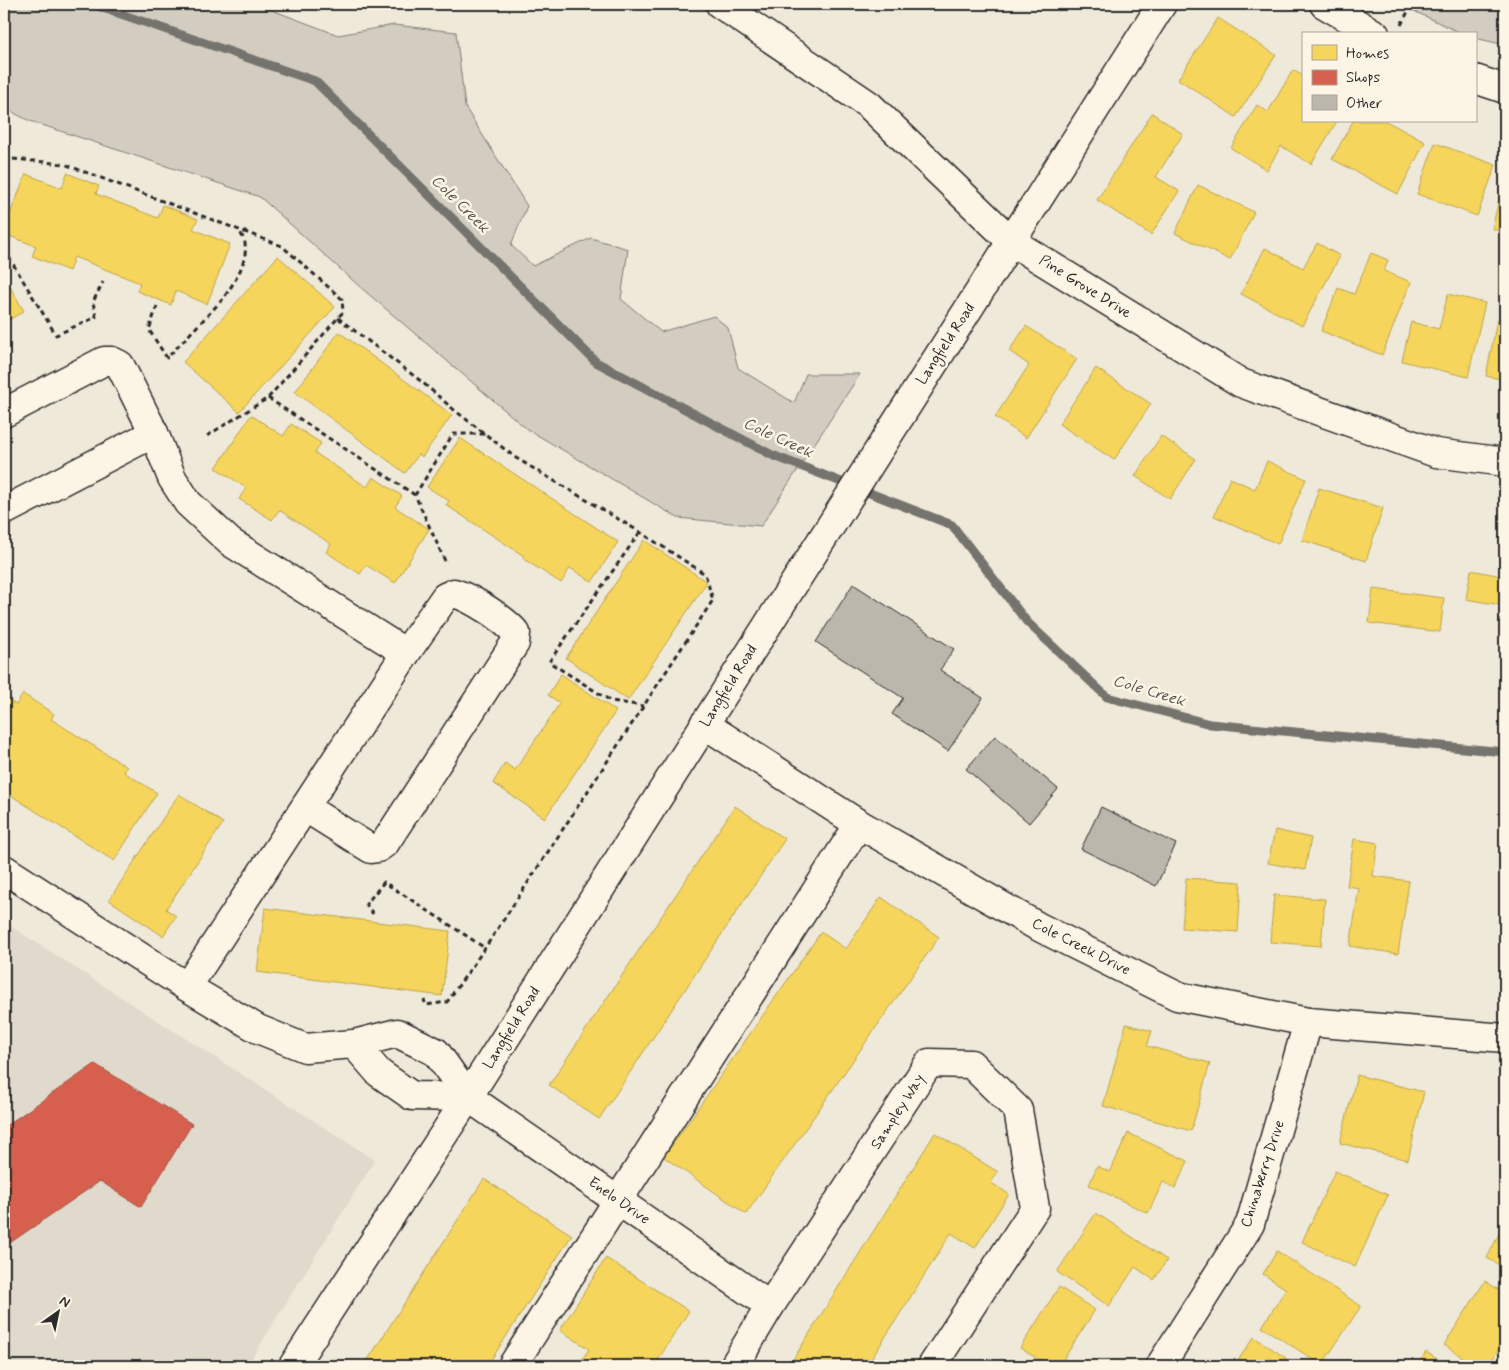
<svg xmlns="http://www.w3.org/2000/svg" width="1509" height="1370" viewBox="0 0 1509 1370" font-family="Mynerve,sans-serif">
	<style>
		.built { fill: #e0dacc }
		.green { fill: #d2cdc0; stroke: #7e7c76 }
		.homes { fill: #f6d55c; stroke: #b9a24d }
		.shops { fill: #d6604d; stroke: #a35043 }
		.lines { fill: none; stroke-linecap: round; stroke-linejoin: round }
		.stream { stroke: #75736d; stroke-width: 9 }
		.building { fill: #bcb7ac; stroke: #2b2b2b }
		.minor-casing { stroke: #2b2b2b; stroke-width: 31 }
		.path { stroke: #2b2b2b; stroke-width: 3; stroke-dasharray: 5 4; stroke-linecap: butt }
		.minor { stroke: #fcf5e5; stroke-width: 28 }
		.labels { text-anchor: middle; dominant-baseline: central; stroke-width: 5; stroke-linejoin: round; paint-order: stroke }
		.street-label { font-size: 15px; fill: #2b2b2b; stroke: #fcf5e5 }
		.water-label { font-size: 16px; font-style: italic; fill: #565552; stroke: #fcf5e5 }
	</style>
	<rect width="100%" height="100%" fill="#efe9da"/>
	<filter id="ink" filterUnits="userSpaceOnUse"><feTurbulence type="fractalNoise" baseFrequency=".02" numOctaves="2"/><feDisplacementMap in="SourceGraphic" scale="10" xChannelSelector="R" yChannelSelector="G"/><feConvolveMatrix kernelMatrix="1 2 1 2 8 2 1 2 1" color-interpolation-filters="sRGB"/></filter>
	<g filter="url(#ink)">
		<path class="built" d="M4 922 375 1160 247 1366H4Z"/>
		<g class="green">
			<path d="M4 4H256L338 35 394 25 456 32 465 107 527 206 511 245 533 266 591 238 628 249 621 299 661 332 714 316 728 328 738 368 794 403 806 374H860L761 526 678 518 527 429 359 286 260 197 30 121 4 108Z"/>
			<path d="M1399 4H1505V45L1475 38V34H1463Z"/>
		</g>
		<g class="homes">
			<path d="M1218 18 1276 55 1236 117 1178 79Z"/>
			<path d="M1293 70 1303 76V121H1337L1311 164 1281 146 1267 170 1231 148 1257 105 1268 112Z"/>
			<path d="M1152 113 1183 134 1156 177 1179 191 1151 235 1097 200Z"/>
			<path d="M1353 121H1386L1425 142 1398 194 1332 159Z"/>
			<path d="M1435 143 1496 165 1477 216 1417 194Z"/>
			<path d="M67 173 99 186 96 194 158 218 163 205 198 219 193 229 230 244 207 304 176 291 171 305 137 291 140 283 74 257 69 271 32 256 36 246 4 234V229L26 174 62 188Z"/>
			<path d="M1505 173V232L1492 229Z"/>
			<path d="M1198 185 1254 212 1230 260 1175 233Z"/>
			<path d="M1317 243 1340 256 1302 326 1241 294 1265 248 1303 268Z"/>
			<path d="M1371 253 1388 260 1384 271 1411 282 1382 355 1321 331 1338 288 1354 294Z"/>
			<path d="M278 256 335 307 239 412 183 362Z"/>
			<path d="M4 276 24 311 4 323Z"/>
			<path d="M1448 294 1485 303 1468 377 1402 361 1411 322 1439 329Z"/>
			<path d="M1497 320 1505 322V380L1486 376Z"/>
			<path d="M1026 326 1077 359 1026 438 995 417 1029 365 1009 351Z"/>
			<path d="M339 332 452 415 422 457 419 454 405 473 295 392Z"/>
			<path d="M1096 368 1151 404 1114 460 1059 424Z"/>
			<path d="M251 415 283 436 291 424 321 443 315 453 367 487 373 477 402 496 395 507 429 529 395 583 366 565 360 574 326 552 331 544 279 510 272 520 239 499 246 488 216 468Z"/>
			<path d="M1161 436 1196 459 1170 499 1135 476Z"/>
			<path d="M460 438 618 542 592 582 570 568 561 583 522 558 524 556 446 505 449 501 427 487Z"/>
			<path d="M1267 461 1306 479 1278 544 1214 516 1230 478 1255 489Z"/>
			<path d="M1319 488 1383 508 1366 561 1302 540Z"/>
			<path d="M644 540 707 582 628 700 566 658Z"/>
			<path d="M1505 552V606L1466 599 1471 570 1501 576Z"/>
			<path d="M1373 589 1444 598 1440 632 1369 623Z"/>
			<path d="M561 674 616 711 545 818 493 783 505 763 515 770 560 703 548 695Z"/>
			<path d="M23 694 54 714 51 719 127 767 124 772 157 793 114 861 4 791V697L16 705Z"/>
			<path d="M179 794 223 823 166 909 176 916 163 936 109 900Z"/>
			<path d="M735 806 785 839 599 1119 549 1085Z"/>
			<path d="M1275 830 1311 838 1305 870 1268 863Z"/>
			<path d="M1354 839 1378 843 1373 876 1409 881 1398 954 1350 946 1359 888 1347 886Z"/>
			<path d="M1186 878 1241 882 1238 932 1182 928Z"/>
			<path d="M1274 895 1325 899 1321 946 1270 942Z"/>
			<path d="M881 897 939 937 746 1214 664 1157 821 932 846 949Z"/>
			<path d="M265 908 450 931 442 996 257 972Z"/>
			<path d="M1126 1024 1152 1031 1147 1046 1210 1063 1191 1131 1103 1106Z"/>
			<path d="M1357 1075 1424 1092 1408 1160 1340 1143Z"/>
			<path d="M935 1133 998 1172 991 1183 1009 1194 975 1248 951 1233 867 1366H789Z"/>
			<path d="M1128 1133 1188 1161 1175 1188 1163 1182 1148 1213 1089 1185 1097 1166 1110 1172Z"/>
			<path d="M1335 1171 1388 1195 1355 1267 1302 1242Z"/>
			<path d="M484 1179 572 1235 487 1366H364Z"/>
			<path d="M1096 1213 1167 1260 1154 1280 1135 1267 1109 1306 1057 1272Z"/>
			<path d="M1505 1222V1268L1487 1258Z"/>
			<path d="M1277 1251 1361 1306 1322 1365 1262 1327 1286 1289 1263 1274Z"/>
			<path d="M606 1258 689 1311 654 1366H578L589 1349 560 1330Z"/>
			<path d="M1485 1281 1505 1294V1340L1488 1366H1476L1444 1345Z"/>
			<path d="M1059 1287 1095 1310 1059 1366H1049L1020 1348Z"/>
			<path d="M1254 1337 1286 1358 1280 1366H1234Z"/>
			<path d="M1426 1352 1448 1366H1417Z"/>
			<path d="M1007 1360 1017 1366H1003Z"/>
		</g>
		<path class="shops" d="M95 1064 192 1124 141 1207 100 1181 4 1247V1127Z"/>
		<g class="lines">
			<path class="stream" d="M92 4 315 81 596 362 772 455 952 525 1027 622 1107 697 1210 724 1505 752"/>
		</g>
		<g class="building">
			<path d="M853 584 954 649 940 670 983 698 948 751 892 714 903 698 816 642Z"/>
			<path d="M995 736 1058 789 1029 823 966 769Z"/>
			<path d="M1101 807 1176 844 1156 886 1081 849Z"/>
		</g>
		<g class="lines">
			<g class="minor-casing">
				<g id="minor">
					<path d="M720 4 869 105 1012 242 1241 383 1436 453 1505 462"/>
					<path d="M1324 4 1375 34"/>
					<path d="M1475 79 1505 89"/>
					<path d="M4 413 104 361H112L120 365 154 433 172 478 188 503 230 542 406 653"/>
					<path d="M4 511 154 433"/>
					<path d="M704 724 859 824 1037 926 1177 996 1308 1022 1505 1038"/>
					<path d="M4 869 187 987 258 1029 305 1048 354 1044 397 1033 436 1052 468 1097 770 1306"/>
					<path d="M187 987 406 653 445 597 454 593C472 598 504 619 516 633L515 643 385 843 378 848 371 849 306 808"/>
					<path d="M354 1044 379 1073 412 1096 468 1097"/>
					<path d="M293 1366 468 1097 1162 4"/>
					<path d="M512 1366 859 824"/>
					<path d="M734 1366 770 1306 929 1063 971 1064 1018 1110 1035 1208 932 1366"/>
					<path d="M1160 1366 1250 1224 1308 1022"/>
				</g>
			</g>
			<g class="path">
				<path d="M1401 25 1412 4"/>
				<path d="M4 158 64 164 282 246 342 299 343 312 268 398 205 437"/>
				<path d="M4 249 56 335 96 317 93 302 103 282"/>
				<path d="M157 306 149 330 167 358 223 299C233 284 248 263 245 244 245 240 241 234 239 230"/>
				<path d="M338 318 422 382 453 409 516 458 640 532 705 574 713 600 485 948 447 1002 426 1005 424 1000"/>
				<path d="M268 398 415 495"/>
				<path d="M640 532 549 662 611 701 643 706"/>
				<path d="M445 561 415 495 453 434H486"/>
				<path d="M373 914 366 904 384 882 485 948"/>
			</g>
			<use href="#minor" class="minor"/>
		</g>
	</g>
	<g class="labels">
		<g class="street-label">
			<text transform="translate(1085 287) rotate(32)">Pine Grove Drive</text>
			<text transform="translate(946 344) rotate(-57)">Langfield Road</text>
			<text transform="translate(729 686) rotate(-58)">Langfield Road</text>
			<text transform="translate(1081 947) rotate(27)">Cole Creek Drive</text>
			<text transform="translate(512 1028) rotate(-58)">Langfield Road</text>
			<text transform="translate(898 1112) rotate(-57)">Sampley Way</text>
			<text transform="translate(1263 1174) rotate(-72)">Chinaberry Drive</text>
			<text transform="translate(619 1201) rotate(35)">Enelo Drive</text>
		</g>
		<g class="water-label">
			<text transform="translate(460 204) rotate(45)">Cole Creek</text>
			<text transform="translate(778 438) rotate(25)">Cole Creek</text>
			<text transform="translate(1149 691) rotate(17)">Cole Creek</text>
		</g>
	</g>
	<rect width="1509" height="1370" fill="none" stroke="#fcf5e5" stroke-width="20"/>
	<rect x="10" y="10" width="1489" height="1350" fill="none" stroke="#2b2b2b" stroke-width="2" filter="url(#ink)"/>
	<rect x="1302" y="32" width="175" height="90" fill="#fcf5e5" stroke="#a8a49b"/>
	<rect x="1312" y="45" width="25" height="15" fill="#f6d55c" stroke="#a8a49b"/>
	<text x="1346" y="58" font-size="15" fill="#2b2b2b">Homes</text>
	<rect x="1312" y="70" width="25" height="15" fill="#d6604d" stroke="#a8a49b"/>
	<text x="1346" y="82" font-size="15" fill="#2b2b2b">Shops</text>
	<rect x="1312" y="95" width="25" height="15" fill="#bcb7ac" stroke="#a8a49b"/>
	<text x="1346" y="108" font-size="15" fill="#2b2b2b">Other</text>
	<g transform="translate(58 1312) rotate(33)" stroke="#fcf5e5" stroke-width="4" paint-order="stroke">
	<path d="M0-4L9 19L0 12L-9 19Z" fill="#2b2b2b"/>
	<text y="-8" font-size="14" font-weight="bold" text-anchor="middle" fill="#2b2b2b">N</text>
	</g>
</svg>
